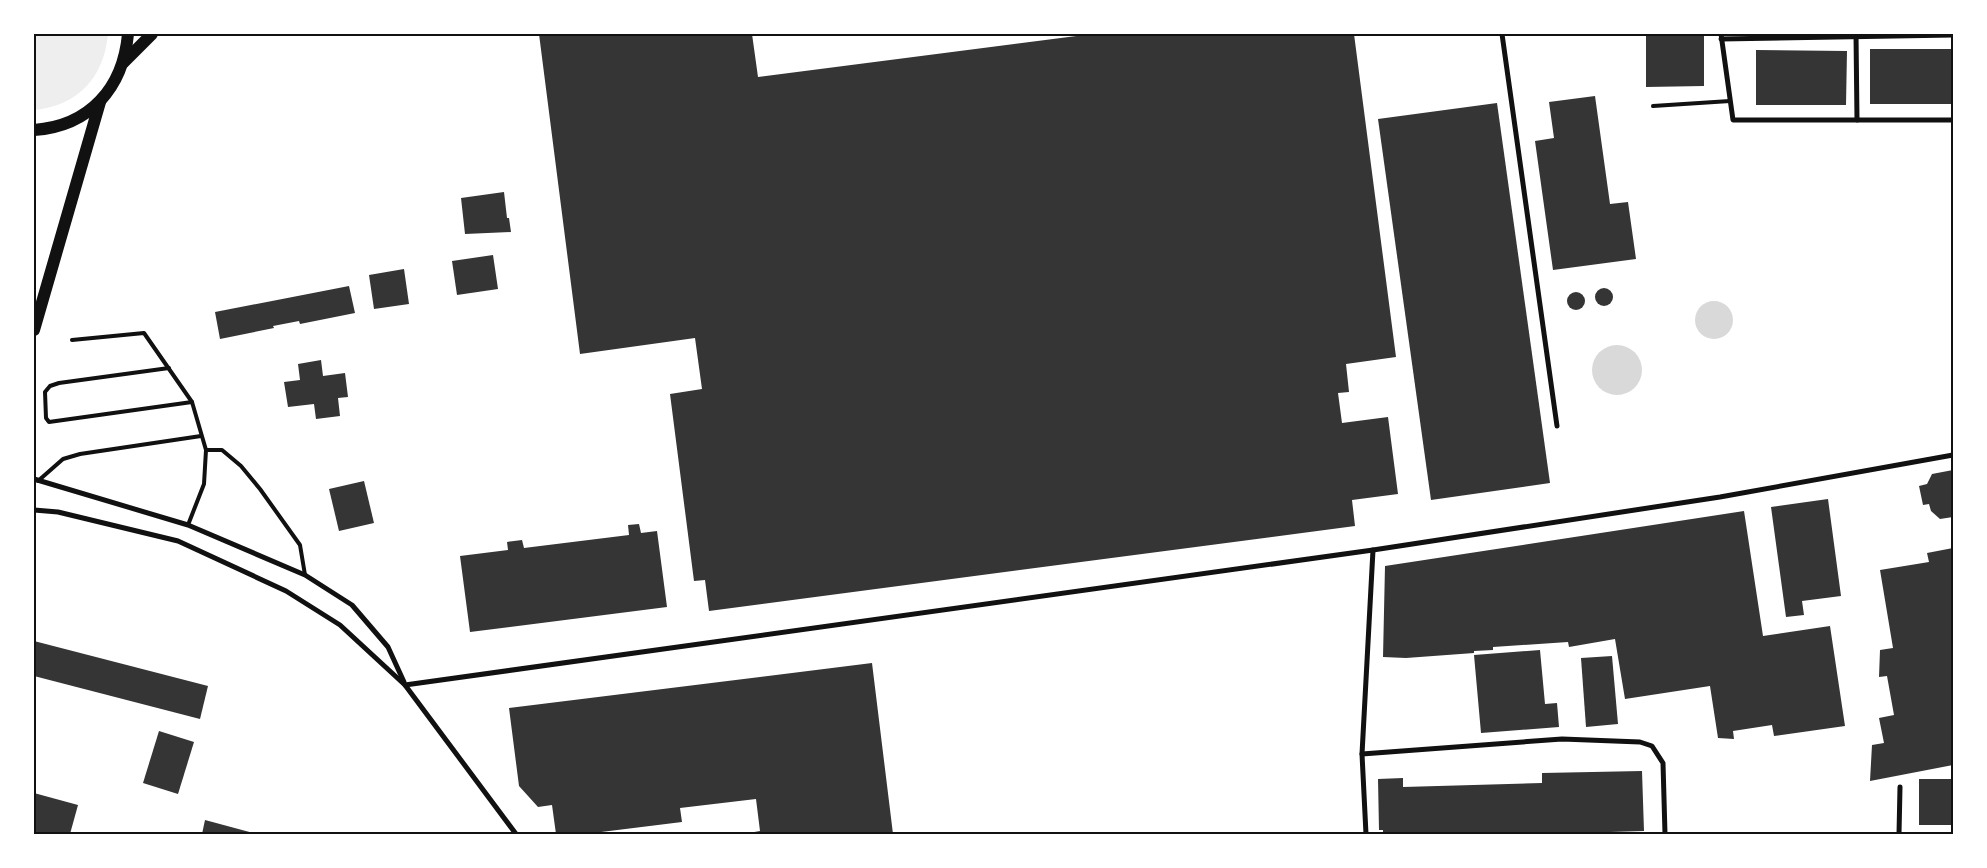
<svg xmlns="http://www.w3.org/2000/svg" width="1987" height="868" viewBox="0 0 1987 868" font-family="'DM Sans',sans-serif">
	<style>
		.green { fill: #eee }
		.water { fill: #d9d9d9 }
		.building { fill: #353535 }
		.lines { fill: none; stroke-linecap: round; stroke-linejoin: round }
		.service { stroke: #111; stroke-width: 4 }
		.minor { stroke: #111; stroke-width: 5 }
		.primary { stroke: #111; stroke-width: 12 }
		.neatline { fill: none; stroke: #111; stroke-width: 2 }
	</style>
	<rect width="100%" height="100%" fill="#fff"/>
	<path class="green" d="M34 34H108C104 77 78 106 34 110Z"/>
	<g class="water">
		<circle cx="1714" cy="320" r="19"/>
		<circle cx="1617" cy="370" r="25"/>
	</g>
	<g class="building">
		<path d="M539 34H752L758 77 1092 34H1354L1396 357 1346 364 1349 392 1338 393 1342 423 1388 417 1398 494 1352 500 1355 526 709 611 705 580 694 581 670 394 702 389 695 338 580 354Z"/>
		<path d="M1646 34H1704V86L1646 87Z"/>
		<rect x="1870" y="49" width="83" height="55"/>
		<path d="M1756 50 1847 51 1846 105H1756Z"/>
		<path d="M1595 96 1610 204 1628 202 1636 259 1553 270 1535 141 1554 138 1549 102Z"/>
		<path d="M1497 103 1550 483 1431 500 1378 119Z"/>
		<path d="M504 192 507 218H509L511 232 465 234 461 198Z"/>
		<path d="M493 255 498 289 457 295 452 261Z"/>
		<path d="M404 269 409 304 374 309 369 275Z"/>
		<path d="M349 286 355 313 300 324 299 321 273 326 274 328 220 339 215 312Z"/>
		<circle cx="1604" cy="297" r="9"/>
		<circle cx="1576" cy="301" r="9"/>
		<path d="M321 360 323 376 345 373 348 397 338 398 340 416 316 419 314 404 288 407 284 382 300 380 298 364Z"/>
		<path d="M1953 470V517L1940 519 1931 511 1929 504 1923 505 1919 486 1927 484 1932 474Z"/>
		<path d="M364 481 374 523 339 531 329 489Z"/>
		<path d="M1828 499 1841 596 1802 601 1804 615 1786 617 1771 507Z"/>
		<path d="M1744 511 1763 636 1830 626 1845 726 1774 736 1772 725 1733 731 1734 739 1718 738 1710 686 1625 699 1615 639 1569 647 1568 642 1493 647V650L1474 651V653L1406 658 1383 657 1385 566Z"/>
		<path d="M639 524 641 533 657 531 667 607 470 632 460 556 508 550 507 542 522 540 524 548 629 535 628 525Z"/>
		<path d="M1953 548V765L1870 781 1872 745 1884 743 1879 718 1894 715 1887 676 1879 677 1880 650 1893 648 1880 570 1929 562 1927 553Z"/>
		<path d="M34 641 208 686 200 719 34 676Z"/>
		<path d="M1540 650 1545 704 1557 703 1559 727 1481 733 1474 655Z"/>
		<path d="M1612 656 1618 724 1586 727 1581 658Z"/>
		<path d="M872 663 893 834H743L760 831 756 799 680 808 682 822 585 834H556L552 805 538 807 519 786 509 708Z"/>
		<path d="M159 731 194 742 178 794 143 783Z"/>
		<path d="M1642 771 1644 831 1543 834H1383V830H1379L1378 779 1403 778V787L1542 783V773Z"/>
		<rect x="1919" y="779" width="34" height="46"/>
		<path d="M34 793 78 805 70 834H34Z"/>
		<path d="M205 820 257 834H202Z"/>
		<rect x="1827" y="832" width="49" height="2"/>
	</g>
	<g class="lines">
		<g class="service">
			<path d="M1653 106 1730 101"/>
			<path d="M72 340 144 333 192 402 206 450 204 484 188 525"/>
			<path d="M169 368 59 383 50 386 45 392 46 418 49 422 192 402"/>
			<path d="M206 450H222L241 466 260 489 300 545 305 575"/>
			<path d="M38 481 63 459 80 454 201 436"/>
		</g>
		<g class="minor">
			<path d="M1502 34 1557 426"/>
			<path d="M1721 34 1733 120H1953"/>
			<path d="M1856 34 1857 120"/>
			<path d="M1721 39 1953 35"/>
			<path d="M34 479 188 525 305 575 352 605 388 647 404 682"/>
			<path d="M34 510 58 512 178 541 286 591 340 625 405 685 516 834"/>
			<path d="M405 685 1373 550 1720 497 1953 455"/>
			<path d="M1362 754 1562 739 1640 742 1652 746 1663 763 1665 834"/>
			<path d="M1366 834 1362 754 1373 550"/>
			<path d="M1899 834 1900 787"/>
		</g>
		<g class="primary">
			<path d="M123 63 152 34"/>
			<path d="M34 130C90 126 123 88 128 34"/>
			<path d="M34 330 100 102"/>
		</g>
	</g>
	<rect width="1987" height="868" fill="none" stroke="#ffffff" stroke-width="70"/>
	<rect x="35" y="35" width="1917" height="798" class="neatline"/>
</svg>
